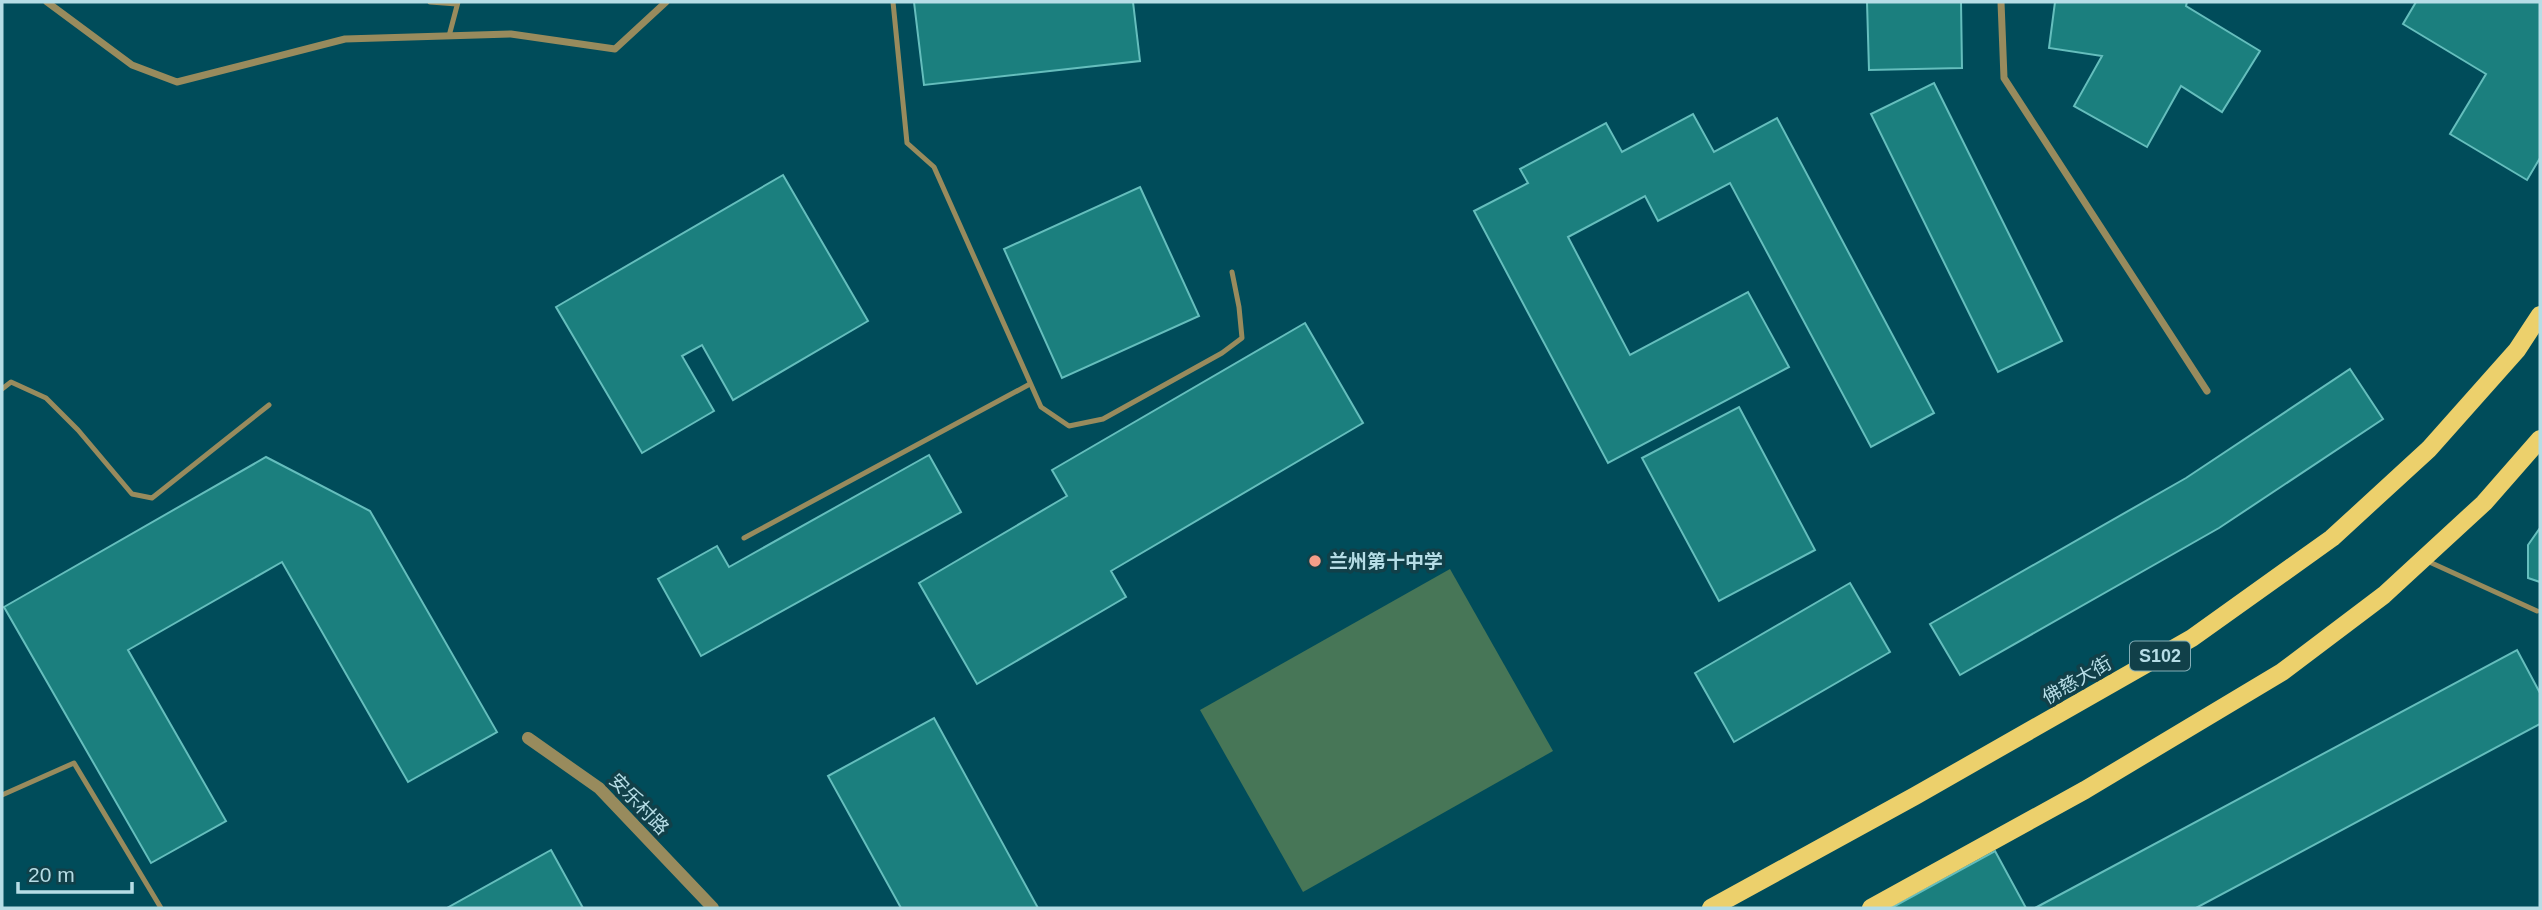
<svg xmlns="http://www.w3.org/2000/svg" width="2542" height="910" viewBox="0 0 2542 910" font-family="Helvetica,'Noto Sans SC',sans-serif">
	<style>
		.green { fill: #477657 }
		.building { fill: #1b7f7e; stroke: #65bebd; stroke-width: 2 }
		.lines { fill: none; stroke-linecap: round; stroke-linejoin: round }
		.service { stroke: #988b5d; stroke-width: 5 }
		.minor { stroke: #988b5d; stroke-width: 7 }
		.tertiary { stroke: #988b5d; stroke-width: 12 }
		.primary { stroke: #ecd06c; stroke-width: 18 }
		.poi-dot { fill: #f49e89; stroke: #114049; stroke-width: 2.5 }
		.labels { text-anchor: middle; dominant-baseline: central; stroke-width: 7; stroke-linejoin: round; paint-order: stroke }
		.shield { fill: #114049; stroke: #84aeb7; stroke-width: 2 }
		.shield-label { font-size: 18px; font-weight: bold; fill: #b6dde6 }
		.poi-label { font-size: 19px; font-weight: bold; fill: #b6dde6; stroke: #114049; text-anchor: start }
		.street-label { font-size: 19px; fill: #b6dde6; stroke: #114049 }
	</style>
	<rect width="100%" height="100%" fill="#004c5a"/>
	<path class="green" d="M1450 569 1553 751 1303 892 1200 710Z"/>
	<g class="building">
		<path d="M914 2H1133L1140 61 924 85Z"/>
		<path d="M1867 2H1961L1962 68 1869 70Z"/>
		<path d="M2055 2H2187L2186 6 2260 51 2222 112 2181 86 2147 147 2074 106 2102 56 2049 48Z"/>
		<path d="M2416 2H2540V158L2527 180 2450 134 2486 74 2403 24Z"/>
		<path d="M1934 83 2062 341 1998 372 1871 114Z"/>
		<path d="M1693 114 1714 152 1777 118 1934 413 1871 447 1730 183 1658 221 1645 196 1568 237 1630 355 1748 292 1789 367 1608 463 1474 211 1528 183 1520 169 1606 123 1622 152Z"/>
		<path d="M783 175 868 321 733 400 702 345 682 356 714 411 642 453 556 307Z"/>
		<path d="M1140 187 1199 316 1062 378 1004 249Z"/>
		<path d="M1305 323 1363 423 1111 571 1126 597 977 684 919 583 1067 496 1052 470Z"/>
		<path d="M2350 369 2383 419 2219 528 1960 675 1930 624 2186 478Z"/>
		<path d="M1739 407 1815 550 1719 601 1642 458Z"/>
		<path d="M929 455 961 512 701 656 658 579 717 546 729 567Z"/>
		<path d="M266 457 370 511 497 732 408 782 282 562 128 650 226 821 151 863 4 607Z"/>
		<path d="M2540 528V582L2528 578V545Z"/>
		<path d="M1850 583 1890 652 1734 742 1695 673Z"/>
		<path d="M2517 650 2540 693V724L2196 908H2035Z"/>
		<path d="M934 718 1038 908H901L828 776Z"/>
		<path d="M551 850 583 908H447Z"/>
		<path d="M1995 851 2026 908H1891Z"/>
	</g>
	<g class="lines">
		<g class="service">
			<path d="M430 2 457 4"/>
			<path d="M893 2 907 143 934 167 1041 407 1069 426 1103 419 1222 353 1242 338 1239 307 1232 272"/>
			<path d="M449 36 458 2"/>
			<path d="M2 389 11 382 46 398 78 430 132 494 152 498 269 405"/>
			<path d="M744 538 1030 384"/>
			<path d="M2425 560 2537 611"/>
			<path d="M2 795 74 763 161 908"/>
		</g>
		<g class="minor">
			<path d="M47 2 132 65 177 82 345 39 511 34 615 49 666 2"/>
			<path d="M2001 2 2004 78 2207 391"/>
		</g>
		<path class="tertiary" d="M528 738 599 788 713 908"/>
		<g class="primary">
			<path d="M1711 908 1915 796 2192 638 2332 538 2429 449 2517 350 2540 315"/>
			<path d="M1871 908 2085 790 2282 672 2384 595 2484 503 2540 439"/>
		</g>
	</g>
	<circle class="poi-dot" cx="1315" cy="561" r="7"/>
	<g class="labels">
		<rect class="shield" x="2130" y="641.5" width="60" height="29" rx="5"/>
		<g class="shield-label">
			<text x="2160" y="656">S102</text>
		</g>
		<g class="poi-label">
			<text x="1329" y="561">兰州第十中学</text>
		</g>
		<g class="street-label">
			<text transform="translate(2077 680) rotate(-30)">佛慈大街</text>
			<text transform="translate(639 804) rotate(46)">安乐村路</text>
		</g>
	</g>
	<rect width="2542" height="910" fill="none" stroke="#b6dde6" stroke-width="7"/>
	<path d="M18 882v10h114v-10" fill="none" stroke="#b6dde6" stroke-width="3.5"/>
	<text x="28" y="882" font-size="21" fill="#b6dde6" stroke="#114049" stroke-width="5" paint-order="stroke">20 m</text>
</svg>
